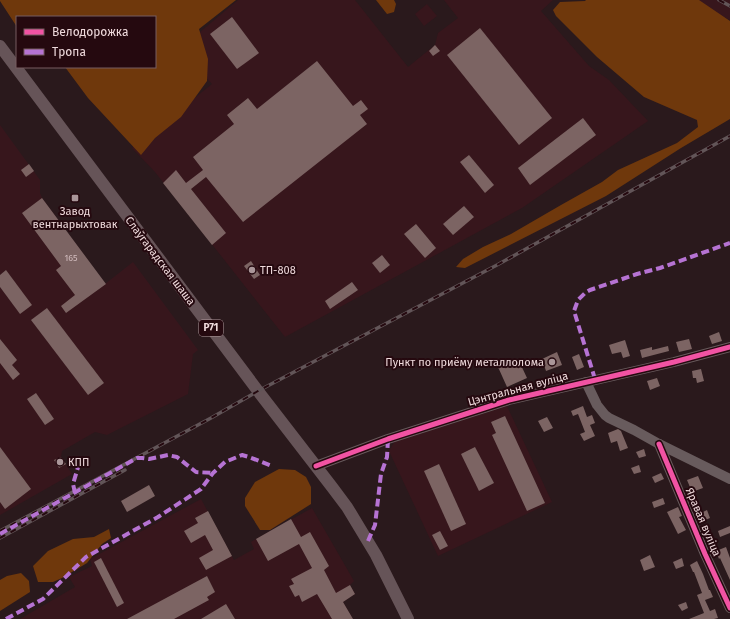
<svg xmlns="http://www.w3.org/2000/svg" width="730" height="619" viewBox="0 0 730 619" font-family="'Fira Sans',sans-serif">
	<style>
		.built { fill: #37161c }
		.forest { fill: #6f380c }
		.building { fill: #7c6463 }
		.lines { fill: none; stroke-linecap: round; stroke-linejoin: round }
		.minor { stroke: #685b5d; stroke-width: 10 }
		.major { stroke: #665458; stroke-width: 12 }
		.rail-casing { stroke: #625558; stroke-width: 3.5 }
		.rail { stroke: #25090f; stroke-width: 2; stroke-dasharray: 6; stroke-linecap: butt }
		.quiet { stroke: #b673d3; stroke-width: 4; stroke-dasharray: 8 4; stroke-linecap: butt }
		.cycleway-casing { stroke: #25090f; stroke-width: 8 }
		.cycleway { stroke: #f153a3; stroke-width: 5 }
		.poi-dot { fill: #aa9699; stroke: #25090f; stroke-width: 1.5 }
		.labels { text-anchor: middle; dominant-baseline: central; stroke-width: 4; stroke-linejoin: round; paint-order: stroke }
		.number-label { font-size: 9px; fill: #d2bcbe }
		.shield { fill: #25090f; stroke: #b29b9e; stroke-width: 1 }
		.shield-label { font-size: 10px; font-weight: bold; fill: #efdadc }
		.poi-label { font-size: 11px; fill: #efdadc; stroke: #25090f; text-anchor: start }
		.street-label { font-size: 11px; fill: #efdadc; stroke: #25090f }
	</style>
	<rect width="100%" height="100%" fill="#2a191c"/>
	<g class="built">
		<path d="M238 0H355L408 67 435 45 438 33 458 18 444 0H553L541 11 589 66 609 80 648 121 522 208 285 337 155 172 132 148 212 84 180 49Z"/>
		<path d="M687 0H730V20Z"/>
		<path d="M427 4 437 16 424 26 415 14Z"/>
		<path d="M0 125 40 180V193L42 198 105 284 133 262 198 350 193 354 188 394 107 435 95 432 62 451 61 457 72 474 0 515V287L20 313 6 270 0 275Z"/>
		<path d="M507 406 552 502 438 556 389 451 395 441Z"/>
		<path d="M201 499 234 560 254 549 251 542 256 539 312 508 354 581 350 585 355 594 343 602 353 619H20L75 587 69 577 92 566 90 559Z"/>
	</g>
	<g class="forest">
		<path d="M0 0H236L199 29 208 59 207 81 181 117 155 138 141 155 88 98 65 67H155V17H17V27L0 1Z"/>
		<path d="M376 0H394L396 4 394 12 387 14Z"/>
		<path d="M586 0H699L730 21V119L681 148 606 196 465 268 456 267 463 259 483 247 511 234 561 205 602 182 618 170 677 143 698 127 697 120 644 97 597 57 556 16 553 10 560 2 585 1Z"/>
		<path d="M279 469 295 470 306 477 311 487V504L270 530H260L245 506V498L255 482Z"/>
		<path d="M109 529 111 538 102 544 87 563 62 578 53 582H38L33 566 48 551 73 539 94 537Z"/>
		<path d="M21 573 29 581 30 592 0 611V580L7 576Z"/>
	</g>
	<g class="building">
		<path d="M232 17 259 53 237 69 210 34Z"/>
		<path d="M480 28 552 118 519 145 447 55Z"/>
		<path d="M435 45 440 51 433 56 429 51Z"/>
		<path d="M317 61 353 106 361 100 368 109 360 115 367 124 243 222 206 177 191 189 226 233 212 245 163 183 176 170 186 183 203 170 193 157 234 124 227 115 248 98 257 109Z"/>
		<path d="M583 118 596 135 530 185 518 168Z"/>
		<path d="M469 155 494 185 485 193 460 162Z"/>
		<path d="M29 164 34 171 26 177 21 170Z"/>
		<path d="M42 198 106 284 66 313 61 306 75 295 56 270 61 266 22 213Z"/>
		<path d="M464 206 474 217 453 235 443 224Z"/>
		<path d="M416 224 436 248 425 258 404 234Z"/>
		<path d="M382 255 390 265 380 273 372 263Z"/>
		<path d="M251 261 260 275 254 279 244 266Z"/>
		<path d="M6 270 32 305 20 314 0 287V275Z"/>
		<path d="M352 282 358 290 330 309 325 301Z"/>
		<path d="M47 308 104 383 88 395 31 320Z"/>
		<path d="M719 332 722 341 712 344 709 336Z"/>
		<path d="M0 339 17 360 12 365 20 374 13 380 0 363Z"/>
		<path d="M689 339 692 349 679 352 676 342Z"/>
		<path d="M625 340 630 356 623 358 621 352 612 354 609 345Z"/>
		<path d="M668 346 669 351 642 358 640 350 652 347V350Z"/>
		<path d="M557 352 562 365 546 371 542 359Z"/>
		<path d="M579 354 584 367 577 370 572 357Z"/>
		<path d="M510 362 512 367 520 363 527 378 507 387 498 367Z"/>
		<path d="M701 369 704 381 697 383 696 378H693L692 371Z"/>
		<path d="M657 378 660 386 650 390 647 381Z"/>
		<path d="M36 393 54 419 45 425 27 399Z"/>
		<path d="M583 406 587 417 592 415 595 423 590 425 595 436 584 441 580 434 585 432 578 414 573 416 571 411Z"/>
		<path d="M505 416 545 503 527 511 492 435 496 433 491 422Z"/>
		<path d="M547 417 553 428 544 432 538 421Z"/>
		<path d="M618 429 621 431 628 448 620 451 617 441 611 443 608 433Z"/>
		<path d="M0 447 31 489 5 509 0 502Z"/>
		<path d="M475 447 494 483 479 491 461 454Z"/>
		<path d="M644 449 646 456 639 458 636 452Z"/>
		<path d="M61 457 66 464 59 468 54 460Z"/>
		<path d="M439 464 466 524 451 531 424 471Z"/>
		<path d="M639 465 641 472 634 474 631 468Z"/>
		<path d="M661 473 664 479 655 483 652 477Z"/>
		<path d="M698 476 703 488 692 492 687 480Z"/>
		<path d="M149 485 155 496 127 512 121 501Z"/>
		<path d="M663 498 665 504 654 508 652 502Z"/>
		<path d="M678 507 682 516 679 517 686 530 678 534 667 512Z"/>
		<path d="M707 510 710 518 703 521 699 514Z"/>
		<path d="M208 511 232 556 206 570 199 558 213 550 205 535 191 543 184 531 198 523 195 518Z"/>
		<path d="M291 519 301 537 310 532 329 566 324 570 336 593 350 585 355 594 343 602 353 619H332L317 594 302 602 299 595 295 597 289 586 294 584 291 579 312 568 299 544 268 561 256 539Z"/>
		<path d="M730 526V533L720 537 718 531Z"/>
		<path d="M440 531 448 546 440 550 432 535Z"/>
		<path d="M726 547 730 558V580L720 558 719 559 716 551Z"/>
		<path d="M650 555 655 567 644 571 640 560Z"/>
		<path d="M101 558 124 603 117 607 94 562Z"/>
		<path d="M682 558 684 566 676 569 673 562Z"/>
		<path d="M697 561 703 574 709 590H710L713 597 705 600 710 611 715 609 718 618 714 619H689L704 613 697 595 702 593 694 572H693L690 565Z"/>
		<path d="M207 576 215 592 207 597 209 600 174 619H127Z"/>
		<path d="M686 602 688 608 682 611 678 605Z"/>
		<path d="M226 604 235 619H201Z"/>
	</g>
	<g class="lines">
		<g class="minor">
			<path d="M586 382 597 405 605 415 609 418 634 430 659 444 730 479"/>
			<path d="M659 444 705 554 730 608"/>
			<path d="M316 466 388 439 509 400 674 362 730 347"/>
		</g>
		<path class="major" d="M0 46 258 391 332 487 347 507 376 555 408 619"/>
		<g class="rail-casing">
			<g id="rail">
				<path d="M719 0 730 6"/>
				<path d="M0 531 211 418 258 391 497 265 730 136"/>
				<path d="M0 538 125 470"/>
			</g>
		</g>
		<use href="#rail" class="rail"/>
		<g class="quiet">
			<path d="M595 379 574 311 578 300 585 293 590 290 637 274 660 268 730 243"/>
			<path d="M75 493 73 484 79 464"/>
			<path d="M0 534 137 458H142L149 459 168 455 177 457 196 472 213 473"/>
			<path d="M368 541 375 525 381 474 387 457 388 439"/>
			<path d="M6 619 43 599 86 557 158 517 201 489 213 473 225 462 242 455 249 457 272 466"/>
		</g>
		<g class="cycleway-casing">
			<g id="cycleway">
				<path d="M659 444 705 554 730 608"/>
				<path d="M316 466 388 439 509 400 674 362 730 347"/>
			</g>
		</g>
		<use href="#cycleway" class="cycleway"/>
	</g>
	<g class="poi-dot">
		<rect x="71" y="194" width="8" height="8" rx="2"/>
		<circle cx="252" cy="270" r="4"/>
		<circle cx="552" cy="362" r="4"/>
		<circle cx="60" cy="462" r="4"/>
	</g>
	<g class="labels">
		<g class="number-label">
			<text x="71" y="258">165</text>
		</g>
		<rect class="shield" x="199" y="320" width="24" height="16" rx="3"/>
		<g class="shield-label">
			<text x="211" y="328">Р71</text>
		</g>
		<g class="poi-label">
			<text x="75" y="211" text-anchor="middle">Завод<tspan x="75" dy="13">вентнарыхтовак</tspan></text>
			<text x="260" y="270">ТП-808</text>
			<text x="544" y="362" text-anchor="end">Пункт по приёму металлолома</text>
			<text x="68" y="462">КПП</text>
		</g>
		<g class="street-label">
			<text transform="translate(160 261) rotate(53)">Слаўгарадская шаша</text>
			<text transform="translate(518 389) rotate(-15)">Цэнтральная вуліца</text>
			<text transform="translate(703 522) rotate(67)">Яравая вуліца</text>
		</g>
	</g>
	<rect x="16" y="16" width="140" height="52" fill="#25090f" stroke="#765d61"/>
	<rect x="24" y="29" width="20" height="6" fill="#f153a3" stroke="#765d61"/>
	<text x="52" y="36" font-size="12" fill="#efdadc">Велодорожка</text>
	<rect x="24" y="49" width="20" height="6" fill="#b673d3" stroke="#765d61"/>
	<text x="52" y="56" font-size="12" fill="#efdadc">Тропа</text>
</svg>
